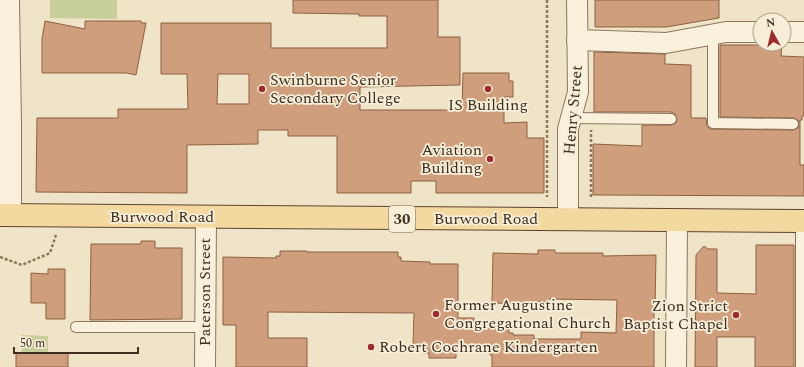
<svg xmlns="http://www.w3.org/2000/svg" width="804" height="367" viewBox="0 0 804 367" font-family="Spectral,serif">
	<style>
		.green { fill: #c9cf9b }
		.building { fill: #cf9f7d; stroke: #8d5f41; fill-rule: evenodd }
		.lines { fill: none; stroke-linecap: round; stroke-linejoin: round }
		.service-casing { stroke: #8d765c; stroke-width: 12 }
		.minor-casing { stroke: #8d765c; stroke-width: 22 }
		.tertiary-casing { stroke: #8d765c; stroke-width: 24 }
		.primary-casing { stroke: #5b4430; stroke-width: 24 }
		.path { stroke: #8d765c; stroke-width: 2.5; stroke-dasharray: 3 2; stroke-linecap: butt }
		.service { stroke: #faf1dc; stroke-width: 10 }
		.minor { stroke: #faf1dc; stroke-width: 20 }
		.tertiary { stroke: #faf1dc; stroke-width: 22 }
		.primary { stroke: #f3d9a0; stroke-width: 22 }
		.poi-dot { fill: #9e2a2b; stroke: #f7eed8; stroke-width: 1.5 }
		.labels { text-anchor: middle; dominant-baseline: central; stroke-width: 3.5; stroke-linejoin: round; paint-order: stroke }
		.shield { fill: #f7eed8; stroke: #756857; stroke-width: 1 }
		.shield-label { font-size: 15px; font-weight: bold; fill: #3d2e20 }
		.poi-label { font-size: 16px; fill: #3d2e20; stroke: #f7eed8; text-anchor: start }
		.street-label { font-size: 16px; fill: #3d2e20; stroke: #f7eed8 }
	</style>
	<rect width="100%" height="100%" fill="#f0e4c8"/>
	<g class="green">
		<path d="M50 0H117V19L50 18Z"/>
		<path d="M22 335 48 336V353H22Z"/>
	</g>
	<g class="building">
		<path d="M293 0H438V37H460V85L360 87V110H462L463 73H509V81H513V97H504V123L527 122V138H544V193H436V181H411V193H337V136H288V130H258V144L187 145V193L36 192 37 118H118V109H188L187 74H161V23H271V48H387V16H359V14L293 13ZM218 74H249V104H217Z"/>
		<path d="M595 0H719V18L666 27H595Z"/>
		<path d="M45 21 85 29V21H141V23H146L136 75 126 73H42V39Z"/>
		<path d="M720 45H782L781 56 804 57V116H802V120H800V165H804V196L593 195V144L642 146V125H671L676 123 677 119 675 114 671 112H594V52L665 54V64L691 65V118H706L707 126 710 129 793 130 798 128 799 121 793 118 720 117Z"/>
		<path d="M141 241H155V248H182V319L90 320 91 244H141Z"/>
		<path d="M756 245H794V367H755V337H717V367H695L696 255 704 246 708 249H717V293L756 294Z"/>
		<path d="M538 250H555V253H603V256L656 255 655 309H654V367H492V355H490V347L456 346V358H429V353H423V346H413L414 313 268 312V338H307V367H236V325H223V257L276 258V256H280V251H307V252H398V257H401V261L430 262V264H458V318H474V328L509 329V333H513V335H534V339H581V332L616 333 617 300 549 299V302H534V304L492 303 493 253 538 254Z"/>
		<path d="M48 269H65V319H46V303H31V273L48 274Z"/>
		<rect x="16" y="353" width="52" height="14"/>
	</g>
	<g class="lines">
		<g class="service-casing">
			<g id="service">
				<path d="M713 34V123L793 124"/>
				<path d="M570 118 671 119"/>
				<path d="M76 327H205"/>
				<path d="M801 367V221"/>
			</g>
		</g>
		<g class="minor-casing">
			<g id="minor">
				<path d="M784 32H804"/>
				<path d="M577 40 666 43 726 32H760"/>
				<path d="M568 219V129L578 92 577 0"/>
				<path d="M205 367 206 217"/>
				<path d="M676 367 677 220"/>
			</g>
		</g>
		<g class="tertiary-casing">
			<path id="tertiary" d="M8 0 10 123V215"/>
		</g>
		<g class="primary-casing">
			<path id="primary" d="M0 215 804 221"/>
		</g>
		<g class="path">
			<path d="M547 0V197"/>
			<path d="M591 197V130"/>
			<path d="M0 257 22 265 50 253 56 235"/>
		</g>
		<use href="#service" class="service"/>
		<use href="#minor" class="minor"/>
		<use href="#tertiary" class="tertiary"/>
		<use href="#primary" class="primary"/>
	</g>
	<g class="poi-dot">
		<circle cx="262" cy="89" r="4"/>
		<circle cx="488" cy="89" r="4"/>
		<circle cx="490" cy="159" r="4"/>
		<circle cx="436" cy="314" r="4"/>
		<circle cx="736" cy="315" r="4"/>
		<circle cx="371" cy="347" r="4"/>
	</g>
	<g class="labels">
		<rect class="shield" x="389" y="206" width="26" height="26" rx="3"/>
		<g class="shield-label">
			<text x="402" y="219">30</text>
		</g>
		<g class="poi-label">
			<text x="270" y="80">Swinburne Senior<tspan x="270" dy="18">Secondary College</tspan></text>
			<text x="488" y="105" text-anchor="middle">IS Building</text>
			<text x="482" y="150" text-anchor="end">Aviation<tspan x="482" dy="18">Building</tspan></text>
			<text x="444" y="305">Former Augustine<tspan x="444" dy="18">Congregational Church</tspan></text>
			<text x="728" y="306" text-anchor="end">Zion Strict<tspan x="728" dy="18">Baptist Chapel</tspan></text>
			<text x="379" y="347">Robert Cochrane Kindergarten</text>
		</g>
		<g class="street-label">
			<text transform="translate(573 110) rotate(-85)">Henry Street</text>
			<text x="162" y="217">Burwood Road</text>
			<text x="486" y="219">Burwood Road</text>
			<text transform="translate(205 292) rotate(-90)">Paterson Street</text>
		</g>
	</g>
	<g transform="translate(772 32) rotate(352)"><circle r="19" fill="#f7eed8" stroke="#ada18e"/>
	<path d="M0-3L7 15L0 10L-7 15Z" fill="#9e2a2b"/>
	<text y="-6" font-size="11" font-weight="bold" text-anchor="middle" fill="#3d2e20">N</text>
	</g>
	<path d="M14 347v6h124v-6" fill="none" stroke="#3d2e20" stroke-width="2"/>
	<text x="20" y="347" font-size="12" fill="#3d2e20" stroke="#f7eed8" stroke-width="3" paint-order="stroke">50 m</text>
</svg>
